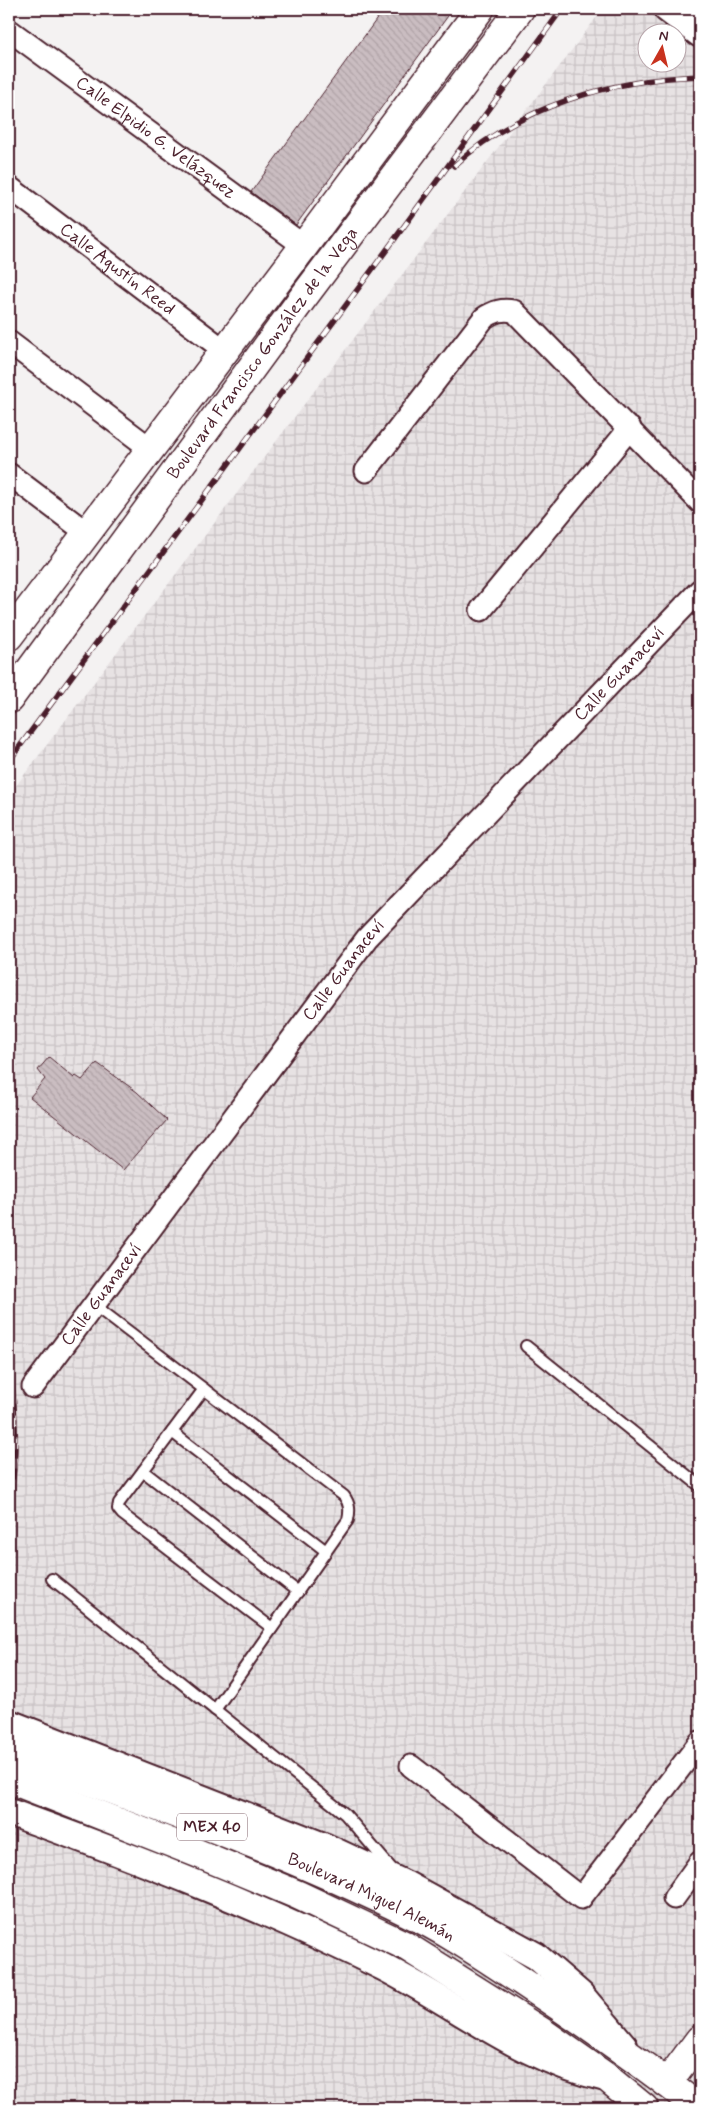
<svg xmlns="http://www.w3.org/2000/svg" width="709" height="2117" viewBox="0 0 709 2117" font-family="Mynerve,sans-serif">
	<style>
		.industrial { fill: url(#industrial-grid); fill-rule: evenodd }
		.building { fill: url(#building-back-hatch); stroke: #4a1f2b }
		.lines { fill: none; stroke-linecap: round; stroke-linejoin: round }
		.service-casing { stroke: #4a1f2b; stroke-width: 14 }
		.minor-casing { stroke: #4a1f2b; stroke-width: 25 }
		.tertiary-casing { stroke: #4a1f2b; stroke-width: 30 }
		.secondary-casing { stroke: #4a1f2b; stroke-width: 31 }
		.primary-casing { stroke: #4a1f2b; stroke-width: 31 }
		.trunk-casing { stroke: #4a1f2b; stroke-width: 31 }
		.service { stroke: #fff; stroke-width: 10 }
		.minor { stroke: #fff; stroke-width: 21 }
		.tertiary { stroke: #fff; stroke-width: 26 }
		.secondary { stroke: #fff; stroke-width: 28 }
		.primary { stroke: #fff; stroke-width: 28 }
		.trunk { stroke: #fff; stroke-width: 28 }
		.rail-casing { stroke: #4a1f2b; stroke-width: 5.5 }
		.rail { stroke: #fff; stroke-width: 4; stroke-dasharray: 11; stroke-linecap: butt }
		.labels { text-anchor: middle; dominant-baseline: central; stroke-width: 5; stroke-linejoin: round; paint-order: stroke }
		.shield { fill: #fff; stroke: #80626b; stroke-width: 1 }
		.shield-label { font-size: 16px; font-weight: bold; fill: #4a1f2b }
		.street-label { font-size: 18px; fill: #4a1f2b; stroke: #fff }
	</style>
	<defs>
		<pattern id="industrial-grid" width="8" height="8" patternUnits="userSpaceOnUse" patternTransform="scale(1.25)"><rect width="8" height="8" fill="#e7e2e3"/><path d="M0 4h8M4 0v8" fill="none" stroke="#c8c1c3"/></pattern>
		<pattern id="building-back-hatch" width="6" height="6" patternUnits="userSpaceOnUse" patternTransform="scale(1.25)"><rect width="6" height="6" fill="#cabdc1"/><path d="M-1 5l2 2M0 0l6 6M5-1l2 2" fill="none" stroke="#afa2a6"/></pattern>
	</defs>
	<rect width="100%" height="100%" fill="#f4f2f2"/>
	<filter id="ink" filterUnits="userSpaceOnUse"><feTurbulence type="fractalNoise" baseFrequency=".02" numOctaves="2"/><feDisplacementMap in="SourceGraphic" scale="10" xChannelSelector="R" yChannelSelector="G"/><feConvolveMatrix kernelMatrix="1 2 1 2 8 2 1 2 1" color-interpolation-filters="sRGB"/></filter>
	<g filter="url(#ink)">
		<path class="industrial" d="M593 9H700V2108H9V795L599 14ZM646 32H676V62H646Z"/>
		<g class="building">
			<path d="M384 9H453L296 225 251 192Z"/>
			<path d="M49 1057 74 1078 76 1076 82 1080 97 1063 137 1092 167 1120 123 1170 30 1097 45 1079 38 1070Z"/>
		</g>
		<g class="lines">
			<g class="service-casing">
				<g id="service">
					<path d="M94 1305 344 1496C350 1504 350 1511 348 1520L215 1710"/>
					<path d="M526 1346 700 1486"/>
					<path d="M204 1389 119 1503 118 1509 122 1514 272 1628"/>
					<path d="M172 1432 326 1551"/>
					<path d="M143 1471 298 1592"/>
					<path d="M52 1579 345 1814 391 1868"/>
				</g>
			</g>
			<g class="minor-casing">
				<g id="minor">
					<path id="s1" d="M9 30 304 246"/>
					<path id="s2" d="M9 187 225 351"/>
					<path d="M9 342 151 449"/>
					<path d="M366 471 484 318C494 311 502 309 514 311L700 502"/>
					<path d="M9 474 87 533"/>
					<path d="M481 610 630 428"/>
					<path id="s3" d="M33 1387 367 938 700 590"/>
					<path d="M411 1766 581 1898 700 1742"/>
					<path d="M674 1898 700 1862"/>
				</g>
			</g>
			<g class="tertiary-casing">
				<g id="tertiary">
					<path d="M667 9 700 34"/>
					<path d="M9 1723 326 1847 405 1884 536 1956 580 1994 624 2046"/>
					<path d="M9 1812C136 1858 262 1907 383 1967 456 2004 521 2059 602 2077"/>
				</g>
			</g>
			<g class="secondary-casing">
				<path id="secondary" d="M667 2083 700 2039"/>
			</g>
			<g class="primary-casing">
				<g id="primary">
					<path d="M9 636 304 246 480 9"/>
					<path id="s4" d="M9 699 302 299 520 9"/>
				</g>
			</g>
			<g class="trunk-casing">
				<g id="trunk">
					<path id="s5" d="M9 1751C143 1802 280 1849 409 1913 449 1932 486 1958 523 1982 583 2022 643 2063 699 2108"/>
					<path d="M9 1779 197 1853 298 1895 404 1945 542 2032 606 2077 644 2108"/>
				</g>
			</g>
			<use href="#service" class="service"/>
			<use href="#minor" class="minor"/>
			<use href="#tertiary" class="tertiary"/>
			<use href="#secondary" class="secondary"/>
			<use href="#primary" class="primary"/>
			<use href="#trunk" class="trunk"/>
			<g class="rail-casing">
				<g id="rail">
					<path d="M454 166C519 106 613 79 700 76"/>
					<path d="M9 761 394 240 562 9"/>
					<path d="M9 1370C18 1415 17 1460 9 1506"/>
				</g>
			</g>
			<use href="#rail" class="rail"/>
		</g>
	</g>
	<g class="labels">
		<rect class="shield" x="177" y="1813.5" width="70" height="27" rx="4"/>
		<g class="shield-label">
			<text x="212" y="1827">MEX 40</text>
		</g>
		<g class="street-label">
			<text stroke="none"><textPath href="#s1" startOffset="182">Calle Elpidio G. Velázquez</textPath></text>
			<text stroke="none"><textPath href="#s2" startOffset="136">Calle Agustín Reed</textPath></text>
			<text stroke="none"><textPath href="#s4" startOffset="429">Boulevard Francisco González de la Vega</textPath></text>
			<text stroke="none"><textPath href="#s3" startOffset="925">Calle Guanaceví</textPath></text>
			<text stroke="none"><textPath href="#s3" startOffset="520">Calle Guanaceví</textPath></text>
			<text stroke="none"><textPath href="#s3" startOffset="115">Calle Guanaceví</textPath></text>
			<text stroke="none"><textPath href="#s5" startOffset="391">Boulevard Miguel Alemán</textPath></text>
		</g>
	</g>
	<rect width="709" height="2117" fill="none" stroke="#fff" stroke-width="30"/>
	<rect x="15" y="15" width="679" height="2087" fill="none" stroke="#4a1f2b" stroke-width="2" filter="url(#ink)"/>
	<g transform="translate(662 48) rotate(8)"><circle r="24" fill="#ffffff" stroke="#b7a5aa"/>
	<path d="M0-4L9 19L0 12L-9 19Z" fill="#c8321e"/>
	<text y="-8" font-size="14" font-weight="bold" text-anchor="middle" fill="#4a1f2b">N</text>
	</g>
</svg>
